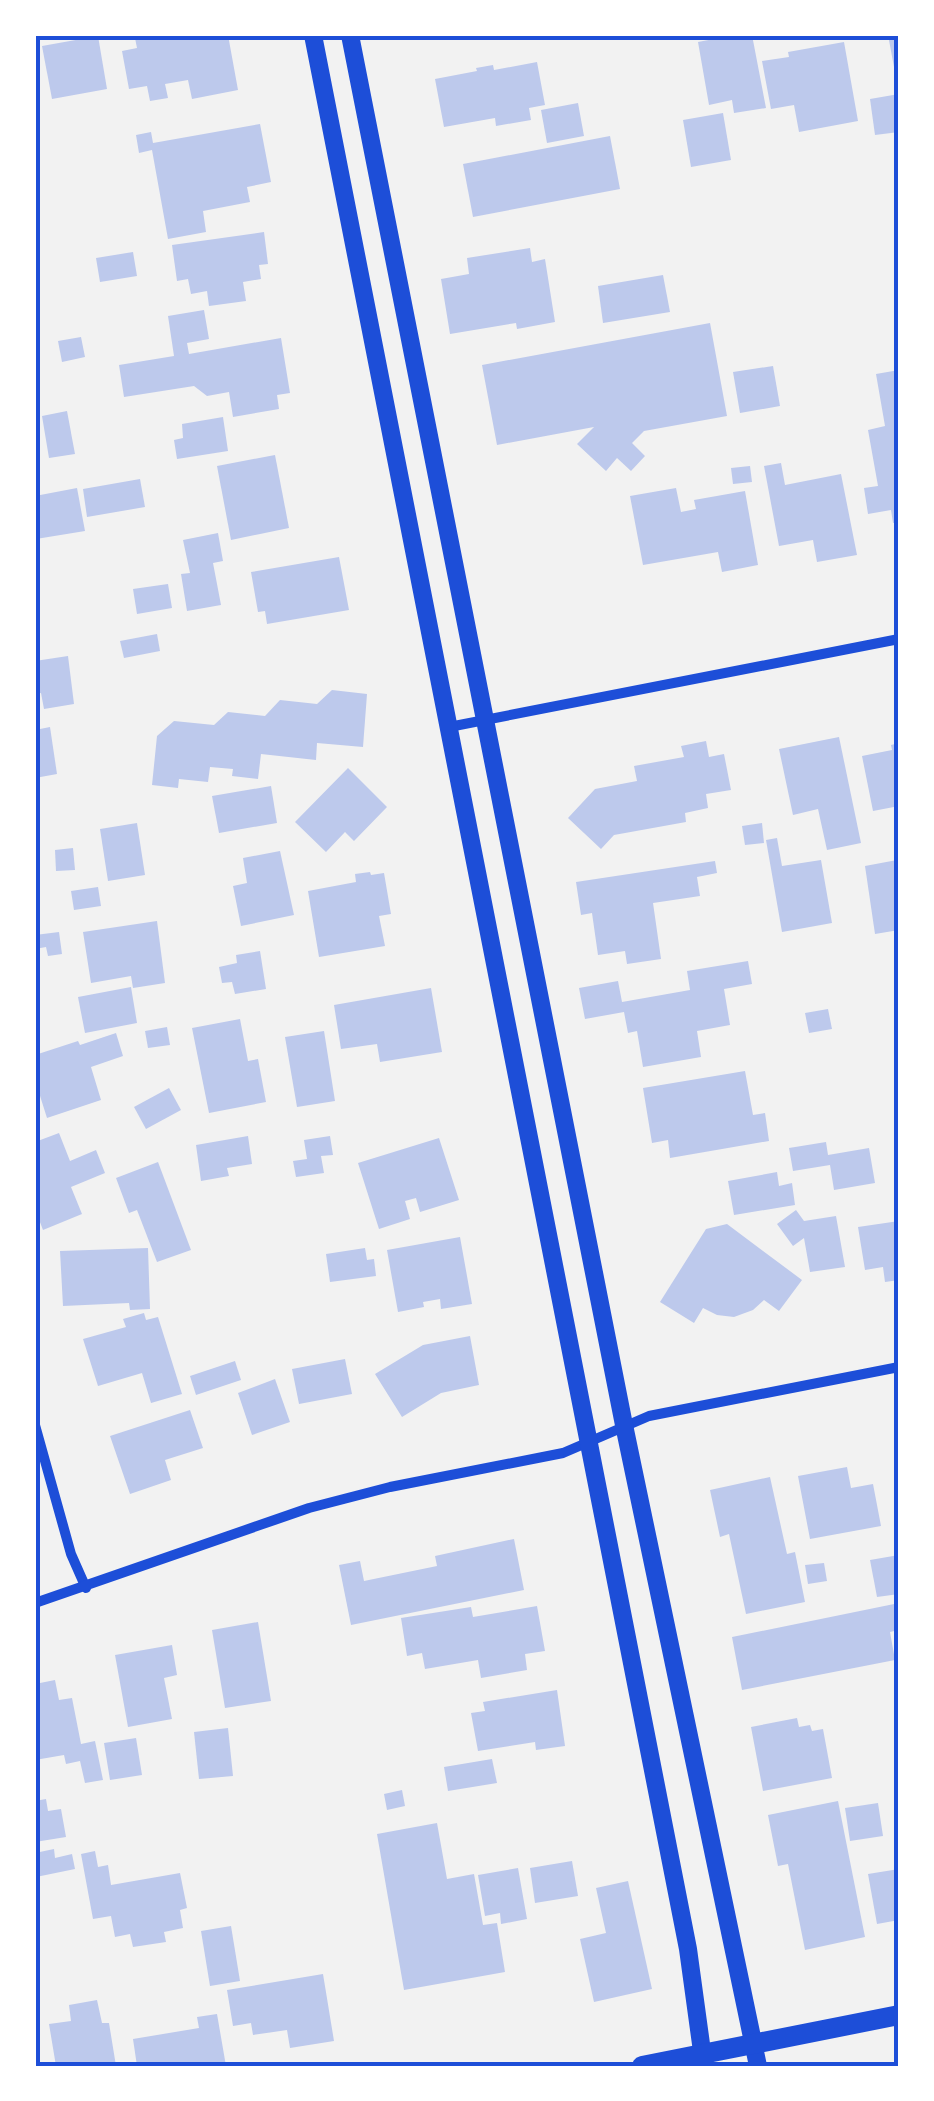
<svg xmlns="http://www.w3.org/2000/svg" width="934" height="2101" viewBox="0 0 934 2101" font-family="Ubuntu,sans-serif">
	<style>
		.building { fill: #bdc9ec }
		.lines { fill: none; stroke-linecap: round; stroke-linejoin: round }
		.minor { stroke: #1d4ed8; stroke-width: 10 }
		.tertiary { stroke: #1d4ed8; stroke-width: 18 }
		.secondary { stroke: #1d4ed8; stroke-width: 20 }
		.neatline { fill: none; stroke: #1d4ed8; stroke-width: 4 }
	</style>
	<rect width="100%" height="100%" fill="#f2f2f2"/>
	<g class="building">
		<path d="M154 35H228L238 90 192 99 188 80 165 84 168 98 150 101 147 86 129 89 122 51 137 48 135 38Z"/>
		<path d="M719 35H752L766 108 734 113 732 100 709 105 698 42 719 38Z"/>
		<path d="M888 35H899V66L894 67Z"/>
		<path d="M98 36 107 89 52 99 42 46Z"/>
		<path d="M844 42 858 121 799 132 794 105 771 109 762 61 789 57 788 52Z"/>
		<path d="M537 62 545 105 529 108 531 120 496 126 495 118 444 127 435 79 477 71 476 68 493 65 494 70Z"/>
		<path d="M899 94V132L875 135 870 99Z"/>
		<path d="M578 103 584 136 547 143 541 110Z"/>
		<path d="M723 113 731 160 691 167 683 120Z"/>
		<path d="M260 124 271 182 247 187 250 202 203 211 206 232 168 239 152 150 139 153 136 135 151 132 153 143Z"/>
		<path d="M610 136 620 189 473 217 463 164Z"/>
		<path d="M264 232 268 264 259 265 261 279 243 282 246 301 209 306 207 291 191 294 188 279 177 281 172 245Z"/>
		<path d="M530 248 532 262 545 259 555 322 517 329 516 323 450 334 441 279 469 274 467 258Z"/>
		<path d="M133 252 137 276 100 282 96 258Z"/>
		<path d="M663 275 670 312 603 323 598 286Z"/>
		<path d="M204 310 209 339 187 343 189 354 281 338 290 393 277 395 279 409 233 417 229 392 207 396 194 386 124 397 119 365 174 356 168 316Z"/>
		<path d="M710 323 727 416 644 431 632 443 645 456 631 471 617 458 606 471 577 444 594 427 497 445 482 365Z"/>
		<path d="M81 337 85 357 62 362 58 341Z"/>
		<path d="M773 366 780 406 740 413 733 372Z"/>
		<path d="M899 370V522L893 523 891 510 868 514 864 488 878 486 868 430 885 426 876 374Z"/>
		<path d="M67 411 75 454 49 458 42 416Z"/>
		<path d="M223 417 228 451 177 459 174 440 183 438 182 424Z"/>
		<path d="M275 455 289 528 231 540 217 466Z"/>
		<path d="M781 463 785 485 841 474 857 555 817 562 813 540 779 546 764 466Z"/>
		<path d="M750 466 752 482 733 484 731 468Z"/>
		<path d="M140 479 145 507 87 517 83 489Z"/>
		<path d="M77 488 85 531 36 539 35 496Z"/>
		<path d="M676 488 681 512 696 509 694 500 745 491 758 565 722 572 718 552 643 565 630 496Z"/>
		<path d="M218 533 223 561 213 563 221 605 187 611 181 574 190 573 183 540Z"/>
		<path d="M339 557 349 610 267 624 265 611 258 612 251 572Z"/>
		<path d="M168 584 172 608 137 614 133 589Z"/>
		<path d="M157 634 160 651 124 658 120 641Z"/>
		<path d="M68 656 74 704 44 709 41 693 35 694V661Z"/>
		<path d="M332 690 367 694 363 747 317 743 316 760 261 754 258 779 232 776 233 769 210 767 208 782 179 779 178 788 152 785 157 736 174 721 214 725 228 712 265 716 280 700 317 704Z"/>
		<path d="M50 727 57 774 35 778V730Z"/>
		<path d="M839 737 861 843 827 850 818 809 793 815 779 749Z"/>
		<path d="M706 741 709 757 724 754 731 790 706 794 708 808 685 813 686 822 614 835 601 849 568 818 595 789 637 781 634 766 684 757 681 746Z"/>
		<path d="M899 743V806L873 811 862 756 892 750 891 745Z"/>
		<path d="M348 768 387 807 354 841 345 832 326 852 295 822Z"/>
		<path d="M271 786 277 823 219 833 212 796Z"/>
		<path d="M137 823 145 875 108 881 100 829Z"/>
		<path d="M762 823 764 843 745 845 742 826Z"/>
		<path d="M777 838 782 866 821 860 832 923 782 932 766 840Z"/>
		<path d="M73 848 75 870 56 871 55 850Z"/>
		<path d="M280 851 294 915 241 926 233 886 247 883 243 858Z"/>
		<path d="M897 860 899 930 875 934 865 866Z"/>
		<path d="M715 861 717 873 697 877 700 896 653 903 661 959 627 964 625 951 598 955 592 913 581 915 576 882Z"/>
		<path d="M370 872 371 875 384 873 391 914 379 916 385 946 319 957 308 891 356 882 355 874Z"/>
		<path d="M98 887 101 906 74 910 71 891Z"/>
		<path d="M157 921 165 983 133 988 131 976 91 983 83 932Z"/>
		<path d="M59 932 62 954 48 956 46 947 35 949V935Z"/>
		<path d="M260 951 266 989 235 994 232 982 222 983 219 967 237 963 236 955Z"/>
		<path d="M748 961 752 984 724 989 730 1025 697 1031 701 1057 643 1067 637 1031 628 1033 624 1012 585 1019 579 988 618 981 622 1002 690 990 687 971Z"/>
		<path d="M131 987 137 1023 85 1033 78 997Z"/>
		<path d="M431 988 442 1052 380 1062 377 1044 341 1049 334 1005Z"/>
		<path d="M828 1009 832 1029 809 1033 805 1013Z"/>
		<path d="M240 1019 248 1061 258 1059 266 1102 209 1113 192 1028Z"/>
		<path d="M167 1027 170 1045 148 1048 145 1031Z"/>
		<path d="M324 1031 335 1101 297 1107 285 1037Z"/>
		<path d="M116 1033 123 1056 91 1067 101 1100 47 1118 35 1080V1055L78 1041 80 1045Z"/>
		<path d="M745 1071 753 1115 765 1113 769 1141 670 1158 668 1140 652 1143 643 1088Z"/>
		<path d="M169 1088 181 1110 146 1129 134 1107Z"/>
		<path d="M59 1133 70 1161 96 1150 105 1173 71 1187 82 1214 43 1230 35 1209V1142Z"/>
		<path d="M248 1136 252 1164 227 1168 229 1176 201 1181 196 1145Z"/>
		<path d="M330 1136 333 1155 321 1156 324 1173 296 1177 293 1161 307 1159 304 1140Z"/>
		<path d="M439 1138 459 1200 420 1212 416 1198 405 1201 410 1219 379 1229 358 1163Z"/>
		<path d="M826 1142 828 1155 869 1148 875 1183 834 1190 830 1165 793 1171 789 1148Z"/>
		<path d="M158 1162 191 1250 157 1262 137 1210 129 1213 116 1178Z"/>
		<path d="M777 1172 779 1186 792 1183 795 1205 734 1215 728 1181Z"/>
		<path d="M796 1210 804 1221 836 1216 845 1267 810 1272 804 1238 793 1246 777 1224Z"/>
		<path d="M899 1221V1280L885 1282 883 1267 865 1270 858 1227Z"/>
		<path d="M727 1224 802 1280 779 1311 764 1300 753 1310 734 1317 717 1315 703 1308 694 1323 660 1302 706 1229Z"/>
		<path d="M460 1237 472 1304 441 1309 440 1299 423 1302 424 1307 398 1312 387 1250Z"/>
		<path d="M148 1248 150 1309 130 1310 129 1303 63 1306 60 1251Z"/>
		<path d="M365 1248 367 1260 374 1259 376 1276 330 1282 326 1254Z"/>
		<path d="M144 1313 146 1320 158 1317 182 1394 151 1403 142 1373 98 1386 83 1339 126 1327 123 1319Z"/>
		<path d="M470 1336 479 1385 441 1393 402 1417 375 1374 423 1345Z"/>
		<path d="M345 1359 352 1394 299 1404 292 1369Z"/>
		<path d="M235 1361 241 1380 196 1395 190 1376Z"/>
		<path d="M275 1379 290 1422 252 1435 238 1393Z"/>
		<path d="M190 1410 203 1448 165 1460 171 1480 130 1494 110 1436Z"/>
		<path d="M847 1467 851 1488 873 1484 881 1526 810 1539 798 1476Z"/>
		<path d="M770 1477 787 1554 795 1552 805 1602 746 1614 729 1534 720 1537 710 1490Z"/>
		<path d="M514 1539 524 1590 351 1625 339 1565 360 1561 364 1581 437 1566 435 1556Z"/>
		<path d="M899 1555V1594L877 1597 870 1560Z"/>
		<path d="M824 1563 827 1581 808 1584 805 1565Z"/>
		<path d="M899 1603V1630L890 1632 895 1660 742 1690 732 1637Z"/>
		<path d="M537 1606 545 1651 525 1654 527 1670 481 1678 478 1660 425 1669 422 1653 407 1656 401 1618 471 1607 473 1617Z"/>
		<path d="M258 1622 271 1701 225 1708 212 1630Z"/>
		<path d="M172 1645 177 1675 164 1678 172 1719 128 1727 115 1655Z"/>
		<path d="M55 1680 59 1700 72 1698 81 1744 95 1741 103 1780 85 1783 80 1761 66 1764 64 1755 35 1760V1684Z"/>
		<path d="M557 1690 565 1746 536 1750 535 1742 478 1751 471 1713 485 1711 483 1702Z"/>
		<path d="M797 1718 799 1727 810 1725 812 1731 823 1729 832 1778 763 1791 751 1727Z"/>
		<path d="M228 1728 233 1776 199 1779 194 1732Z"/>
		<path d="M136 1738 142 1775 110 1780 104 1743Z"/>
		<path d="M492 1759 497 1783 448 1791 444 1767Z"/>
		<path d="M402 1790 405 1806 387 1810 384 1794Z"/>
		<path d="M46 1799 48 1811 61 1809 66 1837 35 1842V1801Z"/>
		<path d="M838 1801 865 1937 805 1950 788 1864 778 1866 768 1815Z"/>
		<path d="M878 1803 883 1836 850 1841 845 1808Z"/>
		<path d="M437 1823 447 1879 474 1874 483 1925 497 1923 505 1972 404 1990 377 1834Z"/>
		<path d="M54 1849 55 1858 72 1854 75 1869 36 1877 35 1853Z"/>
		<path d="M95 1851 98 1867 108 1865 111 1885 180 1873 187 1908 180 1910 183 1928 164 1932 166 1942 133 1947 130 1934 115 1937 111 1916 93 1919 81 1854Z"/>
		<path d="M572 1861 578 1896 535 1903 530 1868Z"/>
		<path d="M518 1868 527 1919 501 1924 500 1913 485 1916 478 1875Z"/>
		<path d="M899 1869V1920L877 1924 868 1874Z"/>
		<path d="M628 1881 652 1989 594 2002 580 1939 606 1933 596 1888Z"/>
		<path d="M231 1926 240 1981 210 1986 201 1931Z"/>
		<path d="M323 1974 334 2041 290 2048 287 2030 253 2035 251 2023 233 2026 227 1990Z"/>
		<path d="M97 2000 102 2023H109L116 2066H56L49 2024 71 2021 69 2005Z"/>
		<path d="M217 2014 226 2066H137L133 2039 199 2028 197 2017Z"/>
	</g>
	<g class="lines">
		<g class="minor">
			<path d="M449 727 899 639"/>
			<path d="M35 1425 71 1554 86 1588"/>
			<path d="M35 1603 309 1508 390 1487 563 1453 649 1416 899 1367"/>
		</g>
		<g class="tertiary">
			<path d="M313 35 688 1949 704 2066"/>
			<path d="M350 35 624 1425 758 2066"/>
		</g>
		<path class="secondary" d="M642 2066 899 2015"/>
	</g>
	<rect width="934" height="2101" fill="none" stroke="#ffffff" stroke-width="75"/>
	<rect x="38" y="38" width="858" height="2026" class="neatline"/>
</svg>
